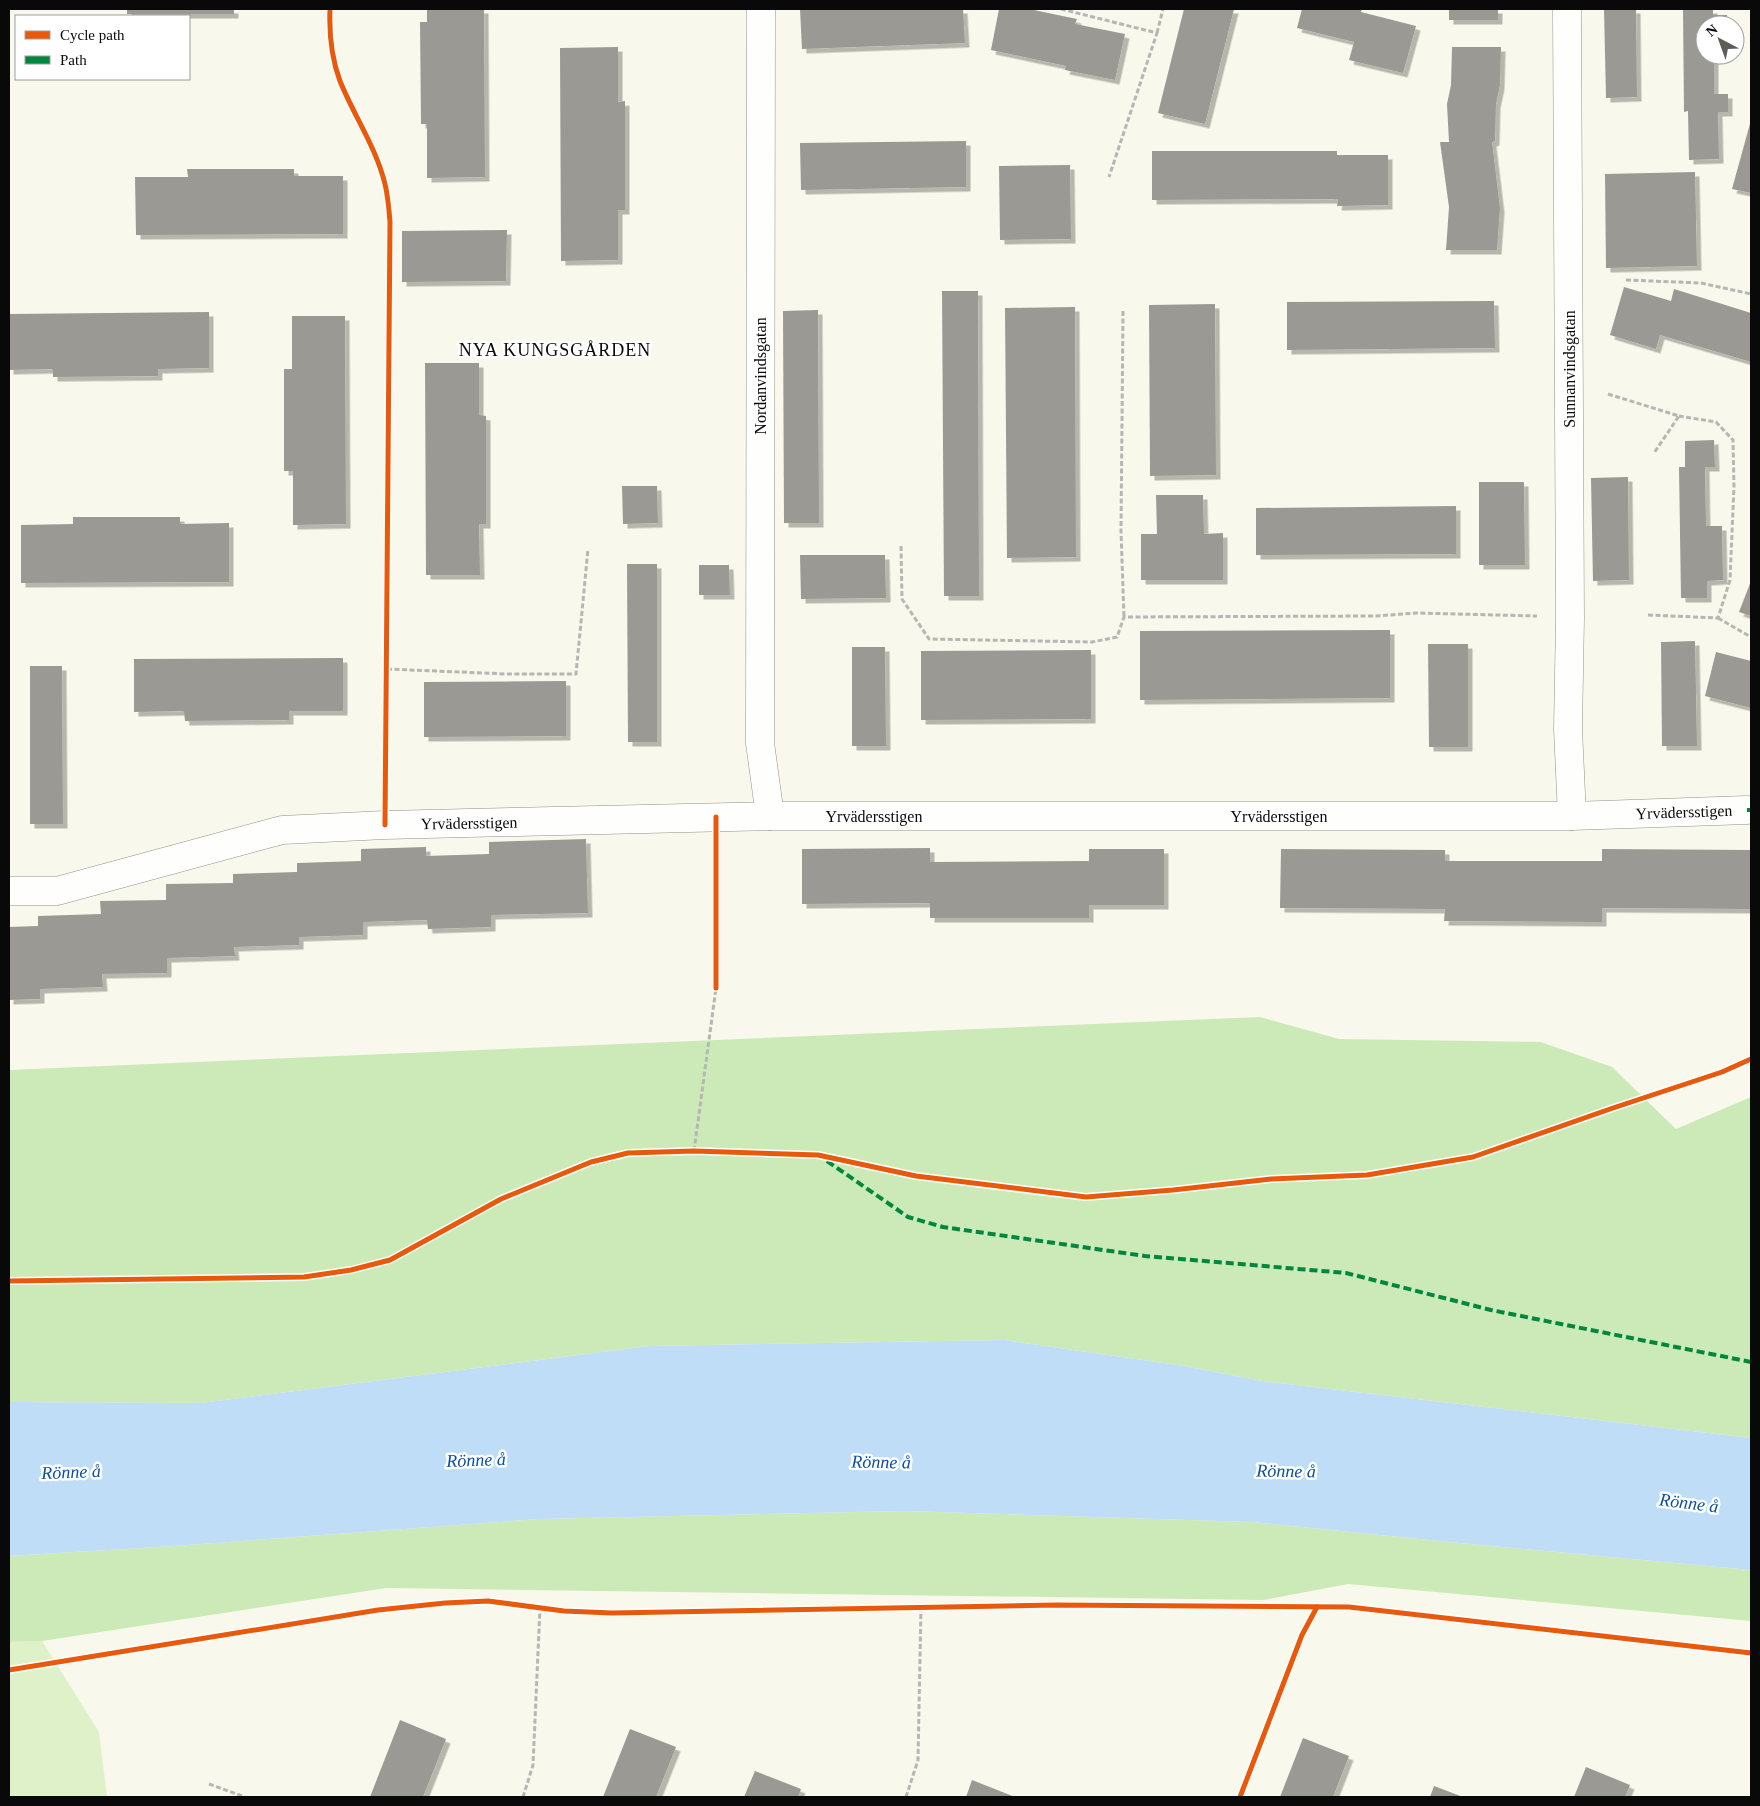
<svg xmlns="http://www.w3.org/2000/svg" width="1760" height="1806" viewBox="0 0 1760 1806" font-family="Georgia,serif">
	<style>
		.green { fill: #def1c9 }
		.forest { fill: #cceab7 }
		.water { fill: #bfddf6 }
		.building { fill: #9b9993; filter: url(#shadow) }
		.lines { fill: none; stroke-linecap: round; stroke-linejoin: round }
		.minor-casing { stroke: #91918b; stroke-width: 29 }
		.path { stroke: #b6b6b4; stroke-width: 3; stroke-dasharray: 5 2.5; stroke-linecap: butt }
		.minor { stroke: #fefefc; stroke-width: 28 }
		.quiet { stroke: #00873e; stroke-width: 4; stroke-dasharray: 8 4; stroke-linecap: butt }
		.cycleway-casing { stroke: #fff; stroke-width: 8 }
		.cycleway { stroke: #e8590c; stroke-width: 5 }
		.labels { text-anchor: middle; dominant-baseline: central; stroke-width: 5; stroke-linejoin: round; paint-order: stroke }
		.street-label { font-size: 16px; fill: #090909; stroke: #fff }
		.neighbourhood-label { font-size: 18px; letter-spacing: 1px; fill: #090909; stroke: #fff }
		.water-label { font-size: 18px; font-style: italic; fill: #0b50a3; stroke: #fff }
	</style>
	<defs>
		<filter id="shadow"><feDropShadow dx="4.5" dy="4.5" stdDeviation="0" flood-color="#0004"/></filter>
	</defs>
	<rect width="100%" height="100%" fill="#f9f8ec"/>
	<path class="green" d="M42 1641 99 1732 107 1797H9V1642Z"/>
	<g class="forest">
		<path d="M1260 1017 1339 1039 1541 1042 1612 1067 1676 1129 1751 1097V1438L1262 1381 1184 1366 1004 1340 649 1346 200 1403 9 1402V1070Z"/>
		<path d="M904 1511 1252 1522 1459 1543 1751 1570V1621L1348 1584 1264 1600 386 1588 42 1641 9 1642V1556L174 1546 540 1519Z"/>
	</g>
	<path class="water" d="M1004 1340 1184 1366 1262 1381 1751 1438V1570L1459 1543 1252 1522 904 1511 540 1519 174 1546 9 1556V1402L200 1403 649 1346Z"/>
	<g class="building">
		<rect x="127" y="9" width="107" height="5"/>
		<path d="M427 9H484L485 177 427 178V124H421L420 22H427Z"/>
		<path d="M800 9H963L965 43 802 49Z"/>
		<path d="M999 9H1029L1077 19 1075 24 1125 34 1115 80 1065 70 1066 66 991 50Z"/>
		<path d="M1184 9H1234L1205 124 1158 113Z"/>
		<path d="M1302 9H1362L1361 12 1416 26 1403 73 1349 60 1354 42 1297 28Z"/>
		<rect x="1449" y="9" width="49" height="11"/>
		<path d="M1604 9H1636L1637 97 1606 98Z"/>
		<path d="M1683 9H1713V15H1727V25H1705V55H1714V94H1728V112H1718L1719 159 1689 160 1688 111 1684 112Z"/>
		<path d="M618 47V102L625 101V210H618V260L561 261 560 48Z"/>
		<path d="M1452 47H1501L1500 85 1496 104 1495 141 1492 142 1500 208 1497 250H1446L1449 207 1440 142H1449L1447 104 1451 85Z"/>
		<path d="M1751 120V193L1732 189Z"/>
		<path d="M966 141V187L801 190 800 143Z"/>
		<path d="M1152 151H1337V155H1388V205L1337 206 1338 199 1152 200Z"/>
		<path d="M1070 165 1071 239 1000 240 999 166Z"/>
		<path d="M187 169H294V176H343V234L136 235 135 177H188Z"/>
		<path d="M1695 172 1697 266 1606 268 1605 174Z"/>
		<path d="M507 230 506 281 402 282V231Z"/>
		<path d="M1624 287 1671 301 1674 289 1751 313V362L1660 335 1656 349 1610 335Z"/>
		<path d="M942 291H978L979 596H944Z"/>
		<path d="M1494 301 1495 348 1287 350V302Z"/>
		<path d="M1215 304 1216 475 1150 476 1149 305Z"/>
		<path d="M1075 307 1076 557 1007 558 1005 308Z"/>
		<path d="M818 310 819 523H784L783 311Z"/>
		<path d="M209 312V368L158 369V376L53 377V369L9 370V314Z"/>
		<path d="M292 316H345L346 524 293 525V471H284V369H292Z"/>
		<path d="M425 363H479V415L486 416V524H479L480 575H426Z"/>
		<path d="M1714 440 1715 467H1705L1706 526H1722L1723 580 1707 581V598H1681L1679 467H1685V441Z"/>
		<path d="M1628 477 1629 580 1593 581 1591 478Z"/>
		<path d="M1479 482H1524L1525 565H1479Z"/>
		<path d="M622 486H657L658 523 623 524Z"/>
		<path d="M1156 495H1203L1204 534 1223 533V580H1141V534H1157Z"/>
		<path d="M1456 506V554L1256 555V508Z"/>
		<path d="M73 517H180V524L229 523V582L21 583V525L73 524Z"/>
		<path d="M800 555H885L886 598 801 599Z"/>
		<path d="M627 564H657V742H628Z"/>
		<path d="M699 565H729L730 595H699Z"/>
		<path d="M1751 581V616L1739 612Z"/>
		<path d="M1390 630V698L1140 700V631Z"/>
		<path d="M1695 641 1697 746H1662L1661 642Z"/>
		<path d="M1428 644H1468V747H1429Z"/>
		<path d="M852 647H885L886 746H852Z"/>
		<path d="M1091 650V719L921 720V651Z"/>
		<path d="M1716 652 1751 661V708L1705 696Z"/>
		<path d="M343 658V711H289V720L185 721 184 711 134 712V659Z"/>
		<path d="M30 666H62L63 824H30Z"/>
		<path d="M566 681V736L424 737V682Z"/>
		<path d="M586 839 588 913 491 915V927L428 929 427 920 363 922V935L299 937V945L234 947 235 956 167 958V973L102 974 103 987 40 989V999L9 1000V927L38 926V916L101 914 100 901 166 900V884L233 883V874L297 872V863L361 861V849L426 847V856L489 854V842Z"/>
		<path d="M930 848V862L1089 861V849H1164V905H1089V918H930V903L802 904V849Z"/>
		<path d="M1281 849 1445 850V861H1602V849L1751 850V909L1602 908V922L1444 921 1445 909 1280 908Z"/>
		<path d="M400 1720 446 1739 423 1797H370Z"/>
		<path d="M630 1729 676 1747 656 1797H603Z"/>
		<path d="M1303 1738 1349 1756 1333 1797H1280Z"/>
		<path d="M1586 1767 1630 1785 1625 1797H1574Z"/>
		<path d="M755 1771 801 1789 798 1797H744Z"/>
		<path d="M972 1780 1015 1797H966Z"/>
		<path d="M1434 1786 1463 1797H1430Z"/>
	</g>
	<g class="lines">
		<g class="minor-casing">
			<g id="minor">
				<path d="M761 9 760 743 770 816"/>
				<path d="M1567 9 1570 618 1568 729 1572 816"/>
				<path d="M9 891H57L282 830 385 825 770 816H1572L1747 810"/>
			</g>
		</g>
		<g class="path">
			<path d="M1061 9 1157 33 1109 177"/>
			<path d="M1157 33 1163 9"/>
			<path d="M1626 280 1701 283 1751 294"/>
			<path d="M1123 311 1121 531 1124 617"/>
			<path d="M1608 394 1679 416 1654 453"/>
			<path d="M901 546 902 599 929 639 1092 642 1117 637 1124 617 1376 616 1416 613 1537 616"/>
			<path d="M1648 615 1718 618 1730 580 1734 486 1733 440 1716 422 1679 416"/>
			<path d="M1718 618 1751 637"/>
			<path d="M387 669 507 674H576L588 549"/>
			<path d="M694 1151 716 988"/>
			<path d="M209 1784 245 1797"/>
			<path d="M523 1797 533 1765 540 1608"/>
			<path d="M906 1797 918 1760 921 1607"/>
		</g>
		<use href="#minor" class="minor"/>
		<g class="quiet">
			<path d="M1747 810H1751"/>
			<path d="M827 1161 908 1217 943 1227 1145 1256 1346 1273 1491 1310 1751 1362"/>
		</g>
		<g class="cycleway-casing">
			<g id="cycleway">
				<path d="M330 9C329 34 331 57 340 81 354 116 376 147 385 184 388 196 389 209 390 222L385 825"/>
				<path d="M716 817V988"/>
				<path d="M9 1281 304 1277 351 1270 390 1260 501 1199 591 1162 628 1153 694 1151 818 1155 916 1176 1086 1197 1173 1190 1271 1179 1367 1175 1473 1157 1613 1108 1722 1072 1751 1059"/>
				<path d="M9 1670 378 1610 445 1603 488 1601 564 1611 612 1613 1056 1605 1349 1607 1751 1653"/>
				<path d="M1240 1797 1302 1635 1317 1607"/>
			</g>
		</g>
		<use href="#cycleway" class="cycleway"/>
	</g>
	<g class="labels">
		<g class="street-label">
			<text transform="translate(1569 369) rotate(-90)">Sunnanvindsgatan</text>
			<text transform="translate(760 376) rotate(-90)">Nordanvindsgatan</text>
			<text transform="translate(1684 812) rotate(-2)">Yrvädersstigen</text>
			<text x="874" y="816">Yrvädersstigen</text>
			<text x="1279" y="816">Yrvädersstigen</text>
			<text transform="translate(469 823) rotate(-1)">Yrvädersstigen</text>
		</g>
		<g class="neighbourhood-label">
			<text x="555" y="350">NYA KUNGSGÅRDEN</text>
		</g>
		<g class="water-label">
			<text transform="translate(476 1460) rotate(-2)">Rönne å</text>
			<text transform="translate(881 1462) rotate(1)">Rönne å</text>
			<text transform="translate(1286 1471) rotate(1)">Rönne å</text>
			<text transform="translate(71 1472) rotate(-2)">Rönne å</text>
			<text transform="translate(1689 1503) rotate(7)">Rönne å</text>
		</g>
	</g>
	<rect width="1760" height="1806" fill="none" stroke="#090909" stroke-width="20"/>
	<rect x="15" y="15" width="175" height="65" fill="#ffffff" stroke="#9d9d9d"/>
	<rect x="25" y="31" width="25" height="8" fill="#e8590c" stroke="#9d9d9d"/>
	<text x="60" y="40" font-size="15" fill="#090909">Cycle path</text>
	<rect x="25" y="56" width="25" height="8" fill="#00873e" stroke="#9d9d9d"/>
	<text x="60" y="65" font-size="15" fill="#090909">Path</text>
	<g transform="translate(1720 40) rotate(319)"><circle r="24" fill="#ffffff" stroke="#9d9d9d"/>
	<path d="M0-4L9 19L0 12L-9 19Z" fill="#5d5d58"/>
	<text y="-8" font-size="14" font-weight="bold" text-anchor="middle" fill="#090909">N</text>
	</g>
</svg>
